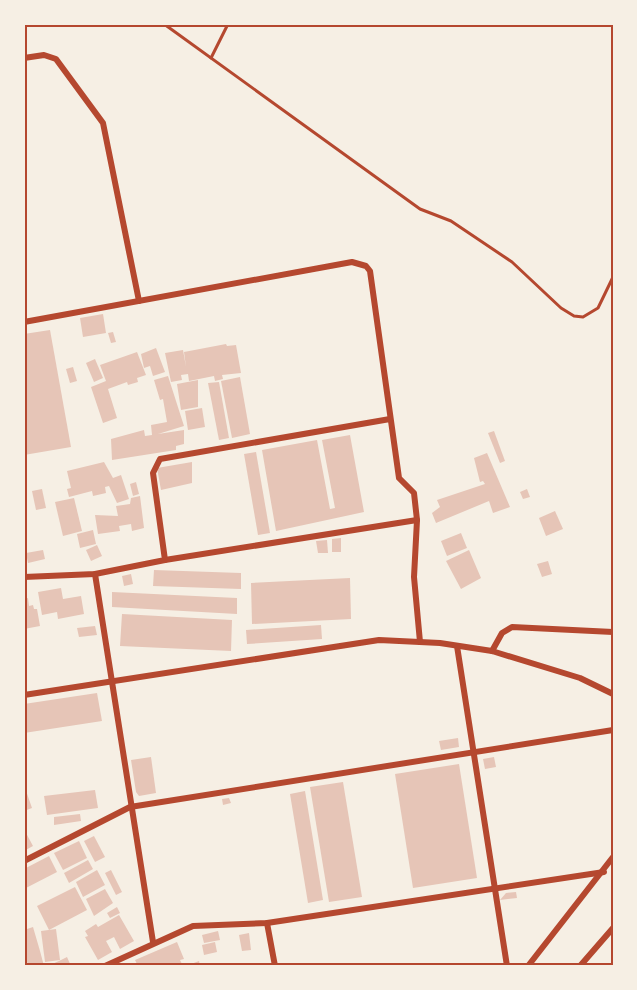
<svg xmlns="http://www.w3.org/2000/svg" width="637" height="990" viewBox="0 0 637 990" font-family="'Source Sans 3',sans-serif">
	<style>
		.building { fill: #e6c5b7 }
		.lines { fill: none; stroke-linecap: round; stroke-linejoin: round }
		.path { stroke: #b5482f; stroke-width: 3 }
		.minor { stroke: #b5482f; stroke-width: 6 }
		.neatline { fill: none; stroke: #b5482f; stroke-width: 2 }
	</style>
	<rect width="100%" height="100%" fill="#f6efe4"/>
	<g class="building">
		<path d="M103 314 106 333 83 337 80 318Z"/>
		<path d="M50 330 71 447 24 455V334Z"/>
		<path d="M113 332 116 342 111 343 108 333Z"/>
		<path d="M226 344 227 346 236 345 241 373 222 375 223 379 215 381 214 376 189 381 188 374 181 375 182 380 171 382 165 353 183 350 186 367 184 352Z"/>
		<path d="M156 348 165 372 153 376 150 366 144 368 141 354Z"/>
		<path d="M137 352 146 375 137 378 138 382 128 385 127 382 108 389 117 418 103 423 91 387 106 381 100 365Z"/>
		<path d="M95 359 103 378 94 382 86 363Z"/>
		<path d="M73 367 77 381 70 383 66 369Z"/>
		<path d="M168 376 184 426 158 434 184 430V444L176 446V450L112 460 111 439 144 430 145 436 152 435 151 425 167 422 163 399 160 400 154 380Z"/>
		<path d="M240 377 250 434 232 438 221 381Z"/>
		<path d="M198 380V407L181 410 177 384Z"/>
		<path d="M219 382 229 438 219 440 208 383Z"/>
		<path d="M202 408 205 427 188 430 185 411Z"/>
		<path d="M494 431 505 461 500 463 488 433Z"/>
		<path d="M350 435 364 512 276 531 262 450 317 440 330 509 335 508 322 440Z"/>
		<path d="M256 452 270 533 258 535 244 454Z"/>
		<path d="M487 453 510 507 493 513 489 501 436 523 432 513 440 507 437 500 485 484 483 481 480 482 474 458Z"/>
		<path d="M104 462 113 478 121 475 129 499 117 503 109 486 105 487 106 493 93 496 92 491 69 497 67 489 71 488 67 471Z"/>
		<path d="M192 462V483L161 490 157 468Z"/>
		<path d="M136 482 139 494 133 496 130 484Z"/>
		<path d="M42 489 46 508 36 510 32 491Z"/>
		<path d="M527 489 530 497 523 499 520 492Z"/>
		<path d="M140 496 144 528 132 531 131 524 119 526 120 531 98 534 95 515 118 516 116 506 130 504 131 498Z"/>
		<path d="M74 498 82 531 63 536 55 502Z"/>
		<path d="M555 511 563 529 546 536 539 518Z"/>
		<path d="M93 530 96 544 80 548 77 534Z"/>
		<path d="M461 533 467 548 447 556 441 541Z"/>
		<path d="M341 538V552H332V539Z"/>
		<path d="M327 540 328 553H318L316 541Z"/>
		<path d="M97 545 102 556 91 561 86 550Z"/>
		<path d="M43 550 45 559 28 563 26 553Z"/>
		<path d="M469 550 481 578 461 589 446 561Z"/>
		<path d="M548 561 552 574 542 577 537 564Z"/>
		<path d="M154 570 241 573V589L153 586Z"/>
		<path d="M131 574 133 584 124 586 122 576Z"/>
		<path d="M350 578 351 619 252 624 251 583Z"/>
		<path d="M61 588 63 599 81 596 84 614 58 619 57 612 42 615 38 592Z"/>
		<path d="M112 592 237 598V614L112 607Z"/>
		<path d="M28 598 29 606 33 605 34 609H37L40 626 24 629V599Z"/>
		<path d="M122 614 232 620 231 651 120 646Z"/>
		<path d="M321 625 322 639 247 644 246 630Z"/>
		<path d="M95 626 97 635 79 637 77 628Z"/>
		<path d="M97 693 102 721 24 733V704Z"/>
		<path d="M458 738 459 747 441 750 439 741Z"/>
		<path d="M151 757 156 793 139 796 136 792 131 760Z"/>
		<path d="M494 757 496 767 485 769 483 759Z"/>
		<path d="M459 764 477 878 413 888 395 774Z"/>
		<path d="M343 782 362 897 329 902 310 787Z"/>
		<path d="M24 785 32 808 24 811Z"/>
		<path d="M95 790 98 808 47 815 44 796Z"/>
		<path d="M305 791 323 900 308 903 290 794Z"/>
		<path d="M229 798 231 803 223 805 222 799Z"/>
		<path d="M80 814 81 821 54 825V817Z"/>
		<path d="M26 833 33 846 24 851V834Z"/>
		<path d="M94 836 105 857 95 862 84 841Z"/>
		<path d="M79 841 87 858 63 870 54 853Z"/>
		<path d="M49 856 57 872 24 889V869Z"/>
		<path d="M88 860 93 869 69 883 64 873Z"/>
		<path d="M97 870 105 885 83 897 76 882Z"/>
		<path d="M111 870 122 892 116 895 105 873Z"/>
		<path d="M75 887 87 910 49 930 37 906Z"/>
		<path d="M105 889 113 903 94 916 86 899Z"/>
		<path d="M516 892 517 898 500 900 506 893Z"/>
		<path d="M117 907 120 913 110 918 107 913Z"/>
		<path d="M119 915 134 941 120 949 114 937 106 941 112 952 98 960 85 937 88 936 85 931 96 924 98 927Z"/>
		<path d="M33 927 40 951 44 966H29L24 956V930Z"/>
		<path d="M56 929 60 960 45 962 41 931Z"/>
		<path d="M218 931 220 940 204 943 202 935Z"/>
		<path d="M249 933 251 950 242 951 239 935Z"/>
		<path d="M177 942 184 959 180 960 183 966H138L135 960Z"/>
		<path d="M215 942 217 952 204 955 202 945Z"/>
		<path d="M67 957 71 966H48L61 960Z"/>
		<path d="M199 961 200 966H186Z"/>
	</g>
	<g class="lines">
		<g class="path">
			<path d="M164 24 420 209 451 221 512 262 561 308 574 316 583 317 598 308 613 277"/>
			<path d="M211 58 228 24"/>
		</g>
		<g class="minor">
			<path d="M24 58 44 55 56 59 103 123 139 301"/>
			<path d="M24 322 352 262 366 266 370 271 399 478 414 493 417 520 414 577 420 642"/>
			<path d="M165 560 417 520"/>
			<path d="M95 574 153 942"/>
			<path d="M24 577 95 574 165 560 153 473 160 459 390 419"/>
			<path d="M457 646 507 966"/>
			<path d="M492 651 502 633 512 627 613 632"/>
			<path d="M24 695 379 640 440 643 492 651 580 678 613 694"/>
			<path d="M24 861 130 807 613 730"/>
			<path d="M267 923 275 966"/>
			<path d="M105 966 193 926 267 923 604 872"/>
			<path d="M528 966 613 857"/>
			<path d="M580 966 613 928"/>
		</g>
	</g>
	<rect width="637" height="990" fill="none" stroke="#f6efe4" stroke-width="51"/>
	<rect x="26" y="26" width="586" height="938" class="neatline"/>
</svg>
